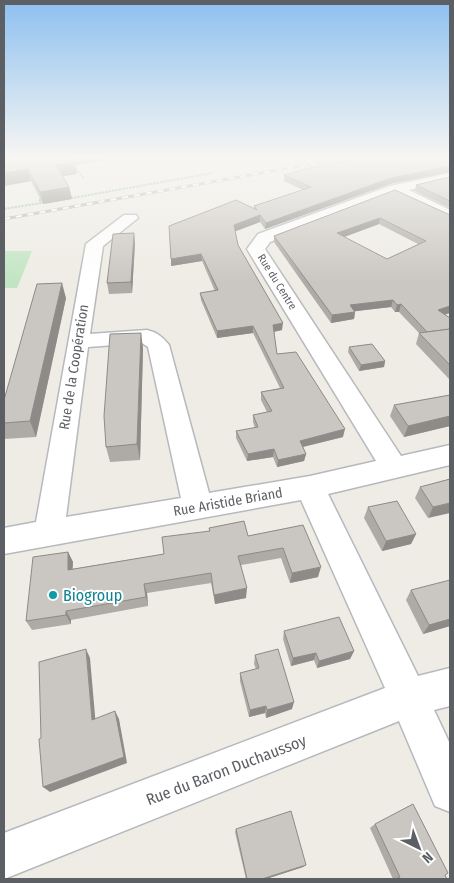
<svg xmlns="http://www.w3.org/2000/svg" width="454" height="883" viewBox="0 0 454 883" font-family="'Fira Sans Condensed',sans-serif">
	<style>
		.green { fill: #c1e5c3 }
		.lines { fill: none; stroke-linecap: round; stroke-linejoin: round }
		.minor-casing { stroke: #b6b9bd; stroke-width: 3 }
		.path { stroke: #9ac5a9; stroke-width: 2; stroke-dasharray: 2.5 1; stroke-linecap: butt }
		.minor { fill: #fff; fill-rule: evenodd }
		.rail-casing { stroke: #b4b5b5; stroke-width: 3 }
		.rail { stroke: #fff; stroke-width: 2; stroke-dasharray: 6; stroke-linecap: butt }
		.wall { fill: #aeaaa6; fill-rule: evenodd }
		.shaded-wall { fill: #8d8b87 }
		.building { fill: #cac6c1; stroke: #8d8b87; fill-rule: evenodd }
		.culture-dot { fill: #0f9aa8; stroke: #fff; stroke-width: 2 }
		.labels { text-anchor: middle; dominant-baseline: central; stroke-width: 4; stroke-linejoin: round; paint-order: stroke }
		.far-street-label { font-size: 11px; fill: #5c5f64; stroke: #fff }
		.street-label { font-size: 14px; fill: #5c5f64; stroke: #fff }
		.near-culture-label { font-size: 16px; fill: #0d838f; stroke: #fff; text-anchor: start }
		.near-street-label { font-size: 16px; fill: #5c5f64; stroke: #fff }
	</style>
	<rect width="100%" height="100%" fill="#eeece4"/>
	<path class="green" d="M4 251H32L17 288H4Z"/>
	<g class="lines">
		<g class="minor-casing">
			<path id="minor" d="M450 173V181L409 190 450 210V221L394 194 270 242 265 249 401 456 450 445V465L328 494 418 676 450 668V706L434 710 450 744V812L435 806 399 721 4 879V833L385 688 301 500 4 554V528L36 522 86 244 124 215H136L138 218 103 246 90 334 147 330C156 332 163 337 169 345L209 493 310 476 376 461 247 249 258 234 390 186ZM142 343 148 347 181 498 66 517 88 347Z"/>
		</g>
		<g class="path">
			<path d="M73 166 84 178"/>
			<path d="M68 195 72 198 213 173"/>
			<path d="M4 209 41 203 39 199H44"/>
		</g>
		<use href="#minor" class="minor"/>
		<g class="rail-casing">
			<path id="rail" d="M4 219 345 158"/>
		</g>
		<use href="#rail" class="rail"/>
	</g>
	<g class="wall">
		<path d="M4 158H119L75 165 77 174 63 176 69 187 72 199 43 204 31 181 4 186Z"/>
		<path d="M284 175 390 184 265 229 260 222 235 231 238 245 282 330 274 332 277 354 343 437 303 447 306 454 304 461 277 467 273 457 247 461 236 438V431L255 428 253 422V415L267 412 261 400V392L280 388 253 333 217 338 201 300 200 293 215 291 202 261 171 266 254 209V206L303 190 284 181Z"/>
		<path d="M450 177V208L415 191 416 185Z"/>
		<path d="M395 190 450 215V313L445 314 450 318V380L416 344 419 333 399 312H395L391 307 355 311 354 319 331 323 274 242V236ZM379 224 418 244 387 259 344 237Z"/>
		<path d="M135 243 132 293 109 294 107 283Z"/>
		<path d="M66 298 36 437 4 439V400Z"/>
		<path d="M349 347 385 361 384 367 359 371 348 352Z"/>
		<path d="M143 348 140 460 110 462 106 447Z"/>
		<path d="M450 395V426L404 437 390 416 394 405Z"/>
		<path d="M450 479 428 518 415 498 420 487Z"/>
		<path d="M368 507 416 534 411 544 382 551 364 518Z"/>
		<path d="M303 525 318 577 290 583 281 558 241 565 246 598 215 604 211 583 147 593 148 606 71 620V624L32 630 26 621 68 552 73 562 72 569 164 554 209 531V528L248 536Z"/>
		<path d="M411 590 450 626 423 634 406 600Z"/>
		<path d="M284 631 354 651 350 659 317 668 314 660 291 666 283 639Z"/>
		<path d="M255 655 292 709 266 718 265 713 249 717 240 681V673L256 669 254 664Z"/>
		<path d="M375 824 445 875 447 879H392H393L370 828Z"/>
		<path d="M236 829 306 865 303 867 266 879H246L235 832Z"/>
	</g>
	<g class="shaded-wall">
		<path d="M71 158H119L75 165 77 174 59 177 56 165Z"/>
		<path d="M450 166V172L390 184 265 229 266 223 391 178Z"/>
		<path d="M28 169 31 181 4 186V173Z"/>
		<path d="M69 187 72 199 43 204 40 192Z"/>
		<path d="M260 215V222L234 232V225Z"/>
		<path d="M380 218 379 224 336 240 337 233Z"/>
		<path d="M134 233 135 243 132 293 131 282Z"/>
		<path d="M201 254 202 261 171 266V259Z"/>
		<path d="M62 283 66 298 36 437 30 421Z"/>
		<path d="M393 300 391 307 349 312 350 305Z"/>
		<path d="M401 304 399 312H395L397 305Z"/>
		<path d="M450 306V313L436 317 438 310Z"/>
		<path d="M355 312 354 319 331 323 332 315Z"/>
		<path d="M283 323 282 330 272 332 273 325Z"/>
		<path d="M253 326V333L217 338V331Z"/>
		<path d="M141 333 143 348 140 460 137 444Z"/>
		<path d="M385 361 384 367 359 371 361 365Z"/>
		<path d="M450 416V426L404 437 408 426Z"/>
		<path d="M345 429 343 437 298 448 300 441Z"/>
		<path d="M274 449 273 457 247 461 248 454Z"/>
		<path d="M306 454 304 461 277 467 278 460Z"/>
		<path d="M450 503V513L428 518 433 507Z"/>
		<path d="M416 534 411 544 382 551 386 541Z"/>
		<path d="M68 552 73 562 72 580 68 570Z"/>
		<path d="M321 567 318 577 290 583 292 573Z"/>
		<path d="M144 584 147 593 148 606 146 597Z"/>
		<path d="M247 588 246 598 215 604 214 595Z"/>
		<path d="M66 611 71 620V624L66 615Z"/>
		<path d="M450 619V626L423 634 429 625Z"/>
		<path d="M86 649 90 658 96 727 92 720Z"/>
		<path d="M354 651 350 659 317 668 319 661Z"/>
		<path d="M316 653 314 660 291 666 293 658Z"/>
		<path d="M294 702 292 709 266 718 267 710Z"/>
		<path d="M266 706 265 713 249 717 250 710Z"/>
		<path d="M115 711 119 719 127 763 50 792 43 787Z"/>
		<path d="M306 865 303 867 266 879H262Z"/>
	</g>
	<g class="building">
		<path d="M4 158H73L75 162 56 165 69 187 40 192 28 169 4 173Z"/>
		<path d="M361 158H450V166L391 178 266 223 260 215 234 225 238 245 283 323 273 325 277 354 296 352 345 429 300 441 306 454 278 460 274 449 248 454 236 431 258 427 253 415 272 411 261 392 284 388 253 326 217 331 200 293 218 290 201 254 171 259 169 226 236 200 257 210 254 206 311 187 284 175 309 168Z"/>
		<path d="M450 177V201L416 185Z"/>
		<path d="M395 190 450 215V306L438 310 450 318V329L427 332 401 304 397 305 393 300 350 305 355 312 332 315 274 236ZM380 218 426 241 387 259 337 233Z"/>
		<path d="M134 233 131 282 107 283 113 234Z"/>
		<path d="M62 283 30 421 4 423V400L37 284Z"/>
		<path d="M450 329V365L419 333Z"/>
		<path d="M141 333 137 444 106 447 104 416 110 334Z"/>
		<path d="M372 344 385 361 361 365 349 347Z"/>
		<path d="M450 395V416L408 426 394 405Z"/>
		<path d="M450 479V503L433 507 420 487Z"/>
		<path d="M397 501 416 534 386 541 368 507Z"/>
		<path d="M244 521 248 536 303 525 321 567 292 573 283 548 238 556 247 588 214 595 211 573 144 584 146 597 66 611V615L26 621 33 557 68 552V570L164 554 162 537 210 531 209 528Z"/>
		<path d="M450 580V619L429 625 411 590Z"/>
		<path d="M339 617 354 651 319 661 316 653 293 658 284 631Z"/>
		<path d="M86 649 92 720 115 711 124 757 43 787 39 739 41 738 39 662Z"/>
		<path d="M278 649 294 702 267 710 266 706 250 710 240 673 259 668 255 655Z"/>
		<path d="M413 804 448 873 445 875 447 879H396L400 877 375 824Z"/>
		<path d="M291 811 306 865 262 879H247L236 829Z"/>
	</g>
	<linearGradient id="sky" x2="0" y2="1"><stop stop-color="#8dc0f0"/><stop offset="0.56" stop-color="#f7f6f3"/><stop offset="1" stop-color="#f7f6f3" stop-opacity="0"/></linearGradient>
	<rect width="454" height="282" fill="url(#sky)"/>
	<circle class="culture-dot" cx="53" cy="595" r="5"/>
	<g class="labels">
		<g class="far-street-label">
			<text transform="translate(277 282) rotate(58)">Rue du Centre</text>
		</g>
		<g class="street-label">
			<text transform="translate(74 367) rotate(-81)">Rue de la Coopération</text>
			<text transform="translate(228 502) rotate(-10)">Rue Aristide Briand</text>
		</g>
		<g class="near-culture-label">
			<text x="63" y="595">Biogroup</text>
		</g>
		<g class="near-street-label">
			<text transform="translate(226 770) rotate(-21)">Rue du Baron Duchaussoy</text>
		</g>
	</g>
	<rect width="454" height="883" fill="none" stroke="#5c5f64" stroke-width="10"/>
	<g transform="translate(419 848) rotate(138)" stroke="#ffffff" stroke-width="4" paint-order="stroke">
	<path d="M0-4L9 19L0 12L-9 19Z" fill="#5c5f64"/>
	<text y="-8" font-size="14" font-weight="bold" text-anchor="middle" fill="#5c5f64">N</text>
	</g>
</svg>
